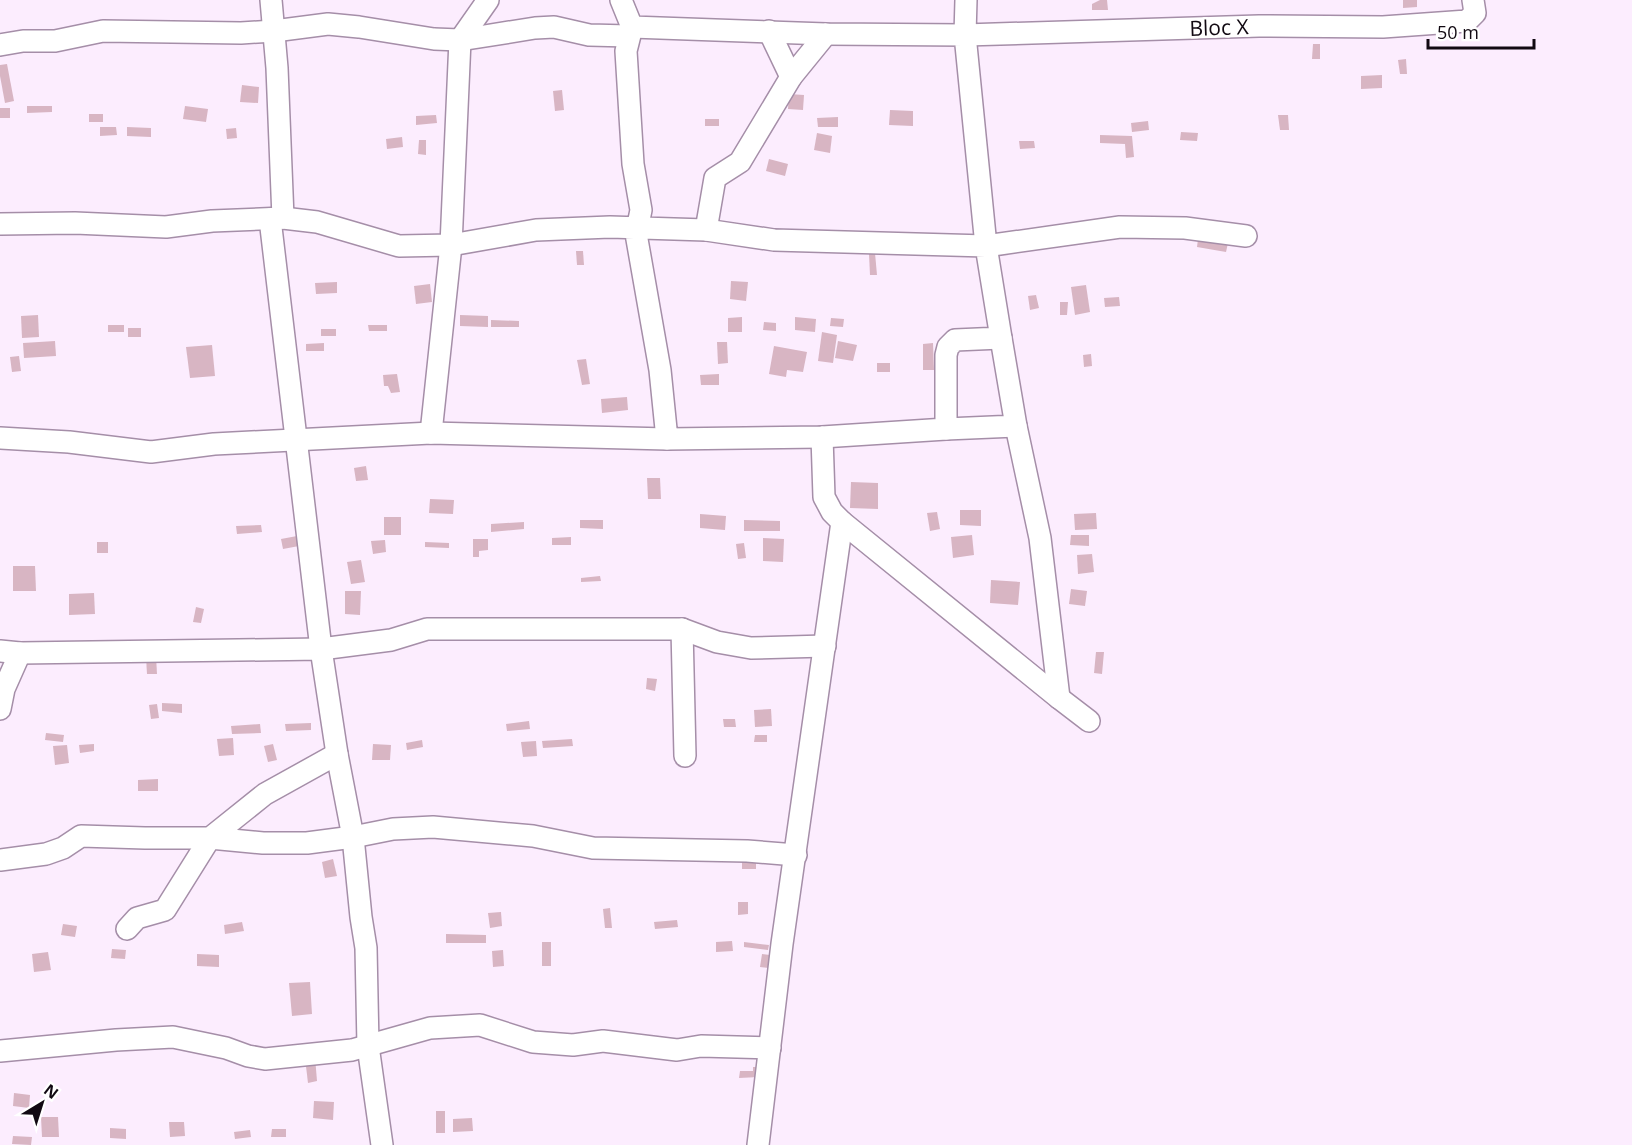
<svg xmlns="http://www.w3.org/2000/svg" width="1632" height="1145" viewBox="0 0 1632 1145" font-family="'Open Sans',sans-serif">
	<style>
		.building { fill: #d8b5c3 }
		.lines { fill: none; stroke-linecap: round; stroke-linejoin: round }
		.minor-casing { stroke: #a58ea8; stroke-width: 24 }
		.minor { stroke: #fff; stroke-width: 21 }
		.labels { text-anchor: middle; dominant-baseline: central; stroke-width: 5; stroke-linejoin: round; paint-order: stroke }
		.street-label { font-size: 21px; fill: #110912; stroke: #fff }
	</style>
	<rect width="100%" height="100%" fill="#fcedfe"/>
	<g class="building">
		<path d="M1100 0H1107L1108 10H1092V4Z"/>
		<path d="M1403 0H1417V7L1403 8Z"/>
		<path d="M1313 44H1320V59H1312Z"/>
		<path d="M1406 59 1407 74H1400L1398 60Z"/>
		<path d="M7 64 14 101 5 103 0 76V65Z"/>
		<path d="M1382 75V88L1361 89V76Z"/>
		<path d="M242 85 259 87 258 103 240 102Z"/>
		<path d="M562 90 564 110 555 111 553 91Z"/>
		<path d="M789 94 804 95 803 110 788 109Z"/>
		<path d="M27 106H52V112L27 113Z"/>
		<path d="M185 106 208 109 206 122 183 119Z"/>
		<rect x="0" y="108" width="10" height="10"/>
		<path d="M890 110 913 111V126L889 125Z"/>
		<rect x="89" y="114" width="14" height="8"/>
		<path d="M436 115 437 123 416 125V116Z"/>
		<path d="M1278 115H1288L1289 130H1280Z"/>
		<path d="M838 117V127H818L817 118Z"/>
		<rect x="705" y="119" width="14" height="7"/>
		<path d="M1148 121 1149 130 1132 132 1131 123Z"/>
		<path d="M100 127H116L117 135 100 136Z"/>
		<path d="M127 127 151 128V137L127 136Z"/>
		<path d="M236 128 237 138 227 139 226 129Z"/>
		<path d="M1181 132 1198 133 1197 141 1180 140Z"/>
		<path d="M817 133 832 136 830 153 814 150Z"/>
		<path d="M1100 135 1132 136 1134 157 1126 158 1125 144 1100 143Z"/>
		<path d="M402 137 403 147 387 149 386 139Z"/>
		<path d="M419 140H426V155L418 154Z"/>
		<path d="M1019 141H1034L1035 148 1020 149Z"/>
		<path d="M769 159 788 164 785 176 766 171Z"/>
		<path d="M1198 239 1228 243 1226 252 1197 247Z"/>
		<path d="M576 251H583L584 265H577Z"/>
		<path d="M875 253 877 275H870L869 254Z"/>
		<path d="M731 281 748 282 746 301 730 299Z"/>
		<path d="M337 282V293L316 294 315 283Z"/>
		<path d="M430 284 432 302 416 304 414 286Z"/>
		<path d="M1086 285 1090 312 1075 315 1071 287Z"/>
		<path d="M1036 295 1039 308 1030 310 1028 296Z"/>
		<path d="M1119 297 1120 306 1105 307 1104 298Z"/>
		<path d="M1060 302H1068L1067 315H1060Z"/>
		<path d="M38 315 39 337 22 338 21 316Z"/>
		<path d="M460 315 488 316V327L460 326Z"/>
		<path d="M742 317V332H728V318Z"/>
		<path d="M795 317 816 319 815 332 795 330Z"/>
		<path d="M831 318 844 319 843 327 830 326Z"/>
		<path d="M491 320 519 321V327H491Z"/>
		<path d="M764 322 776 323V331L763 330Z"/>
		<rect x="108" y="325" width="16" height="7"/>
		<path d="M368 325H387V331H369Z"/>
		<rect x="128" y="328" width="13" height="9"/>
		<rect x="321" y="329" width="15" height="7"/>
		<path d="M822 332 837 335 833 363 818 361Z"/>
		<path d="M55 341 56 356 24 358 23 343Z"/>
		<path d="M838 341 857 345 853 361 835 358Z"/>
		<path d="M717 342H727L728 363 718 364Z"/>
		<path d="M324 343V351H306V344Z"/>
		<path d="M933 343 934 370H923V344Z"/>
		<path d="M212 345 215 376 190 378 186 347Z"/>
		<path d="M774 346 807 352 803 372 787 370 786 377 769 374Z"/>
		<path d="M1091 354 1092 366 1084 367 1083 355Z"/>
		<path d="M19 356 21 371 12 372 10 357Z"/>
		<path d="M586 359 590 384 582 385 577 360Z"/>
		<rect x="877" y="363" width="13" height="9"/>
		<path d="M397 374 400 392 391 393 388 386H384L383 375Z"/>
		<path d="M719 374V385H701L700 375Z"/>
		<path d="M627 397 628 410 602 413 601 399Z"/>
		<path d="M366 466 368 480 356 481 354 468Z"/>
		<path d="M647 478H660L661 499H648Z"/>
		<path d="M851 482 878 483V509L850 508Z"/>
		<path d="M430 499 454 500 453 514 429 513Z"/>
		<path d="M960 510H981V526L960 525Z"/>
		<path d="M937 512 940 529 930 531 927 513Z"/>
		<path d="M1096 513 1097 529 1075 530 1074 514Z"/>
		<path d="M700 514 726 516 725 530 700 528Z"/>
		<rect x="384" y="517" width="17" height="18"/>
		<path d="M580 520H603V529L580 528Z"/>
		<path d="M744 520 780 521V531H744Z"/>
		<path d="M524 522V529L491 532V524Z"/>
		<path d="M261 525 262 532 237 534 236 526Z"/>
		<path d="M972 535 974 555 953 558 951 537Z"/>
		<path d="M1071 535H1089V546L1070 545Z"/>
		<path d="M297 536 299 546 283 549 281 539Z"/>
		<path d="M571 537V545H552V538Z"/>
		<path d="M763 538 784 539 783 562 763 561Z"/>
		<path d="M473 539H488V550L479 551V557H473Z"/>
		<path d="M385 540 386 552 373 554 371 541Z"/>
		<rect x="97" y="542" width="11" height="11"/>
		<path d="M425 542 449 543V548L425 547Z"/>
		<path d="M744 543 746 558 738 559 736 544Z"/>
		<path d="M1092 554 1094 572 1078 574 1077 555Z"/>
		<path d="M361 560 365 582 351 584 347 562Z"/>
		<path d="M13 566H35L36 591H13Z"/>
		<path d="M600 576 601 581 581 582V578Z"/>
		<path d="M991 580 1020 582 1018 605 990 603Z"/>
		<path d="M1071 589 1087 591 1085 606 1069 604Z"/>
		<path d="M345 591H361L360 615 345 614Z"/>
		<path d="M94 593 95 614 69 615V594Z"/>
		<path d="M196 607 204 609 201 623 193 622Z"/>
		<path d="M1096 652H1104L1102 674 1094 673Z"/>
		<path d="M156 656 157 674H147L146 657Z"/>
		<path d="M647 678 657 679 655 691 646 689Z"/>
		<path d="M162 703 182 704V713L162 711Z"/>
		<path d="M157 704 159 718 151 719 149 705Z"/>
		<path d="M771 709 772 726 755 727 754 710Z"/>
		<path d="M723 719H735L736 727H724Z"/>
		<path d="M529 721 530 729 507 731 506 724Z"/>
		<path d="M311 723V730L286 731 285 724Z"/>
		<path d="M260 724 261 733 232 734 231 726Z"/>
		<path d="M46 733 64 735 63 742 45 740Z"/>
		<path d="M755 735H767V742H754Z"/>
		<path d="M233 738 234 755 219 756 217 739Z"/>
		<path d="M572 739 573 746 543 748 542 741Z"/>
		<path d="M422 740 423 747 407 750 406 743Z"/>
		<path d="M536 741 537 756 523 757 521 742Z"/>
		<path d="M94 744V751L80 753 79 745Z"/>
		<path d="M273 744 277 760 268 762 264 746Z"/>
		<path d="M373 744 391 745 390 760H372Z"/>
		<path d="M67 745 69 763 55 765 53 746Z"/>
		<path d="M158 779V791H138V780Z"/>
		<path d="M333 859 337 876 325 878 322 862Z"/>
		<rect x="742" y="860" width="14" height="9"/>
		<path d="M738 902H748V914L738 915Z"/>
		<path d="M610 908 612 928H605L603 909Z"/>
		<path d="M501 912 502 926 490 928 488 913Z"/>
		<path d="M677 920 678 927 655 929 654 922Z"/>
		<path d="M242 922 244 931 225 934 224 925Z"/>
		<path d="M63 924 77 926 75 937 61 935Z"/>
		<path d="M446 934 486 935V943H446Z"/>
		<path d="M732 941 733 951 716 952V942Z"/>
		<rect x="542" y="942" width="9" height="24"/>
		<path d="M744 942 769 945 768 950 744 947Z"/>
		<path d="M112 949 126 950 125 959 111 958Z"/>
		<path d="M503 950 504 966 493 967 492 951Z"/>
		<path d="M48 952 51 970 34 972 32 954Z"/>
		<path d="M197 954 219 955V967L197 966Z"/>
		<path d="M762 954 770 955 769 968 760 967Z"/>
		<path d="M310 982 312 1014 292 1016 289 983Z"/>
		<path d="M315 1057 317 1081 308 1083 305 1058Z"/>
		<path d="M753 1067H759V1077L739 1078 740 1071H753Z"/>
		<path d="M14 1093 30 1095 29 1108 13 1106Z"/>
		<path d="M314 1101 334 1102 333 1120 313 1118Z"/>
		<rect x="436" y="1111" width="9" height="22"/>
		<path d="M41 1117H58L59 1137H42Z"/>
		<path d="M472 1118 473 1131 453 1132V1119Z"/>
		<path d="M169 1122H184L185 1136 170 1137Z"/>
		<path d="M110 1128 126 1129V1139L110 1138Z"/>
		<path d="M272 1129H286V1137H271Z"/>
		<path d="M250 1130 251 1137 235 1139 234 1132Z"/>
		<path d="M13 1136 32 1137 31 1145 12 1144Z"/>
	</g>
	<g class="lines">
		<g class="minor-casing">
			<g id="minor">
				<path d="M271 0 277 68 283 218"/>
				<path d="M621 0 632 27 826 34 965 35 986 246 1120 227 1185 228 1246 236"/>
				<path d="M966 0 965 35 1259 26 1383 27 1467 21 1475 13 1473 0"/>
				<path d="M0 45 23 41H55L103 31 241 33 274 31 328 24 359 27 434 39 460 40 535 28 554 27 589 35 629 36"/>
				<path d="M791 77 826 34"/>
				<path d="M270 219 321 649 391 640 427 629H682L717 642 751 648 825 646"/>
				<path d="M0 224 75 223 166 227 212 221 283 218 317 222 399 246 451 245 536 230 610 227 706 230 774 240 986 246 1001 338 955 340 948 347 946 355V429L822 437 667 439 660 370 635 228 639 220 641 210 633 164 626 51 632 27"/>
				<path d="M706 230 715 178 740 162 791 77 769 31"/>
				<path d="M1016 426 1040 538 1059 698"/>
				<path d="M946 429 1016 426 1001 338"/>
				<path d="M431 433 451 245 460 40 488 0"/>
				<path d="M0 438 69 442 151 452 214 444 431 433 667 439"/>
				<path d="M842 522 1059 698 1089 721"/>
				<path d="M682 629 685 756"/>
				<path d="M0 651 20 653 321 649 337 754 353 837 361 917 366 948 368 1046 382 1145"/>
				<path d="M0 709 4 689 20 653"/>
				<path d="M0 860 46 854 63 848 81 836 145 838H210L265 794 337 754"/>
				<path d="M127 929 137 918 165 910 210 838 263 843H307L353 837 393 829 433 827 533 836 593 848 747 851 796 855"/>
				<path d="M0 1051 116 1040 173 1037 226 1048 248 1056 265 1059 352 1050 430 1028 480 1025 533 1042 573 1045 603 1041 677 1050 701 1046 770 1048"/>
				<path d="M758 1145 782 944 842 522 832 512 824 497 822 437"/>
			</g>
		</g>
		<use href="#minor" class="minor"/>
	</g>
	<g class="labels">
		<g class="street-label">
			<text transform="translate(1219 27) rotate(-2)">Bloc X</text>
		</g>
	</g>
	<g transform="translate(42 1103) rotate(38)" stroke="#ffffff" stroke-width="4.5" paint-order="stroke">
	<path d="M0-4.5L10 22L0 15L-10 22Z" fill="#110912"/>
	<text y="-9" font-size="16" font-weight="bold" text-anchor="middle" fill="#110912">N</text>
	</g>
	<path d="M1428 39v9h106v-9" fill="none" stroke="#110912" stroke-width="3"/>
	<text x="1437" y="39" font-size="18" fill="#110912" stroke="#ffffff" stroke-width="4.5" paint-order="stroke">50 m</text>
</svg>
